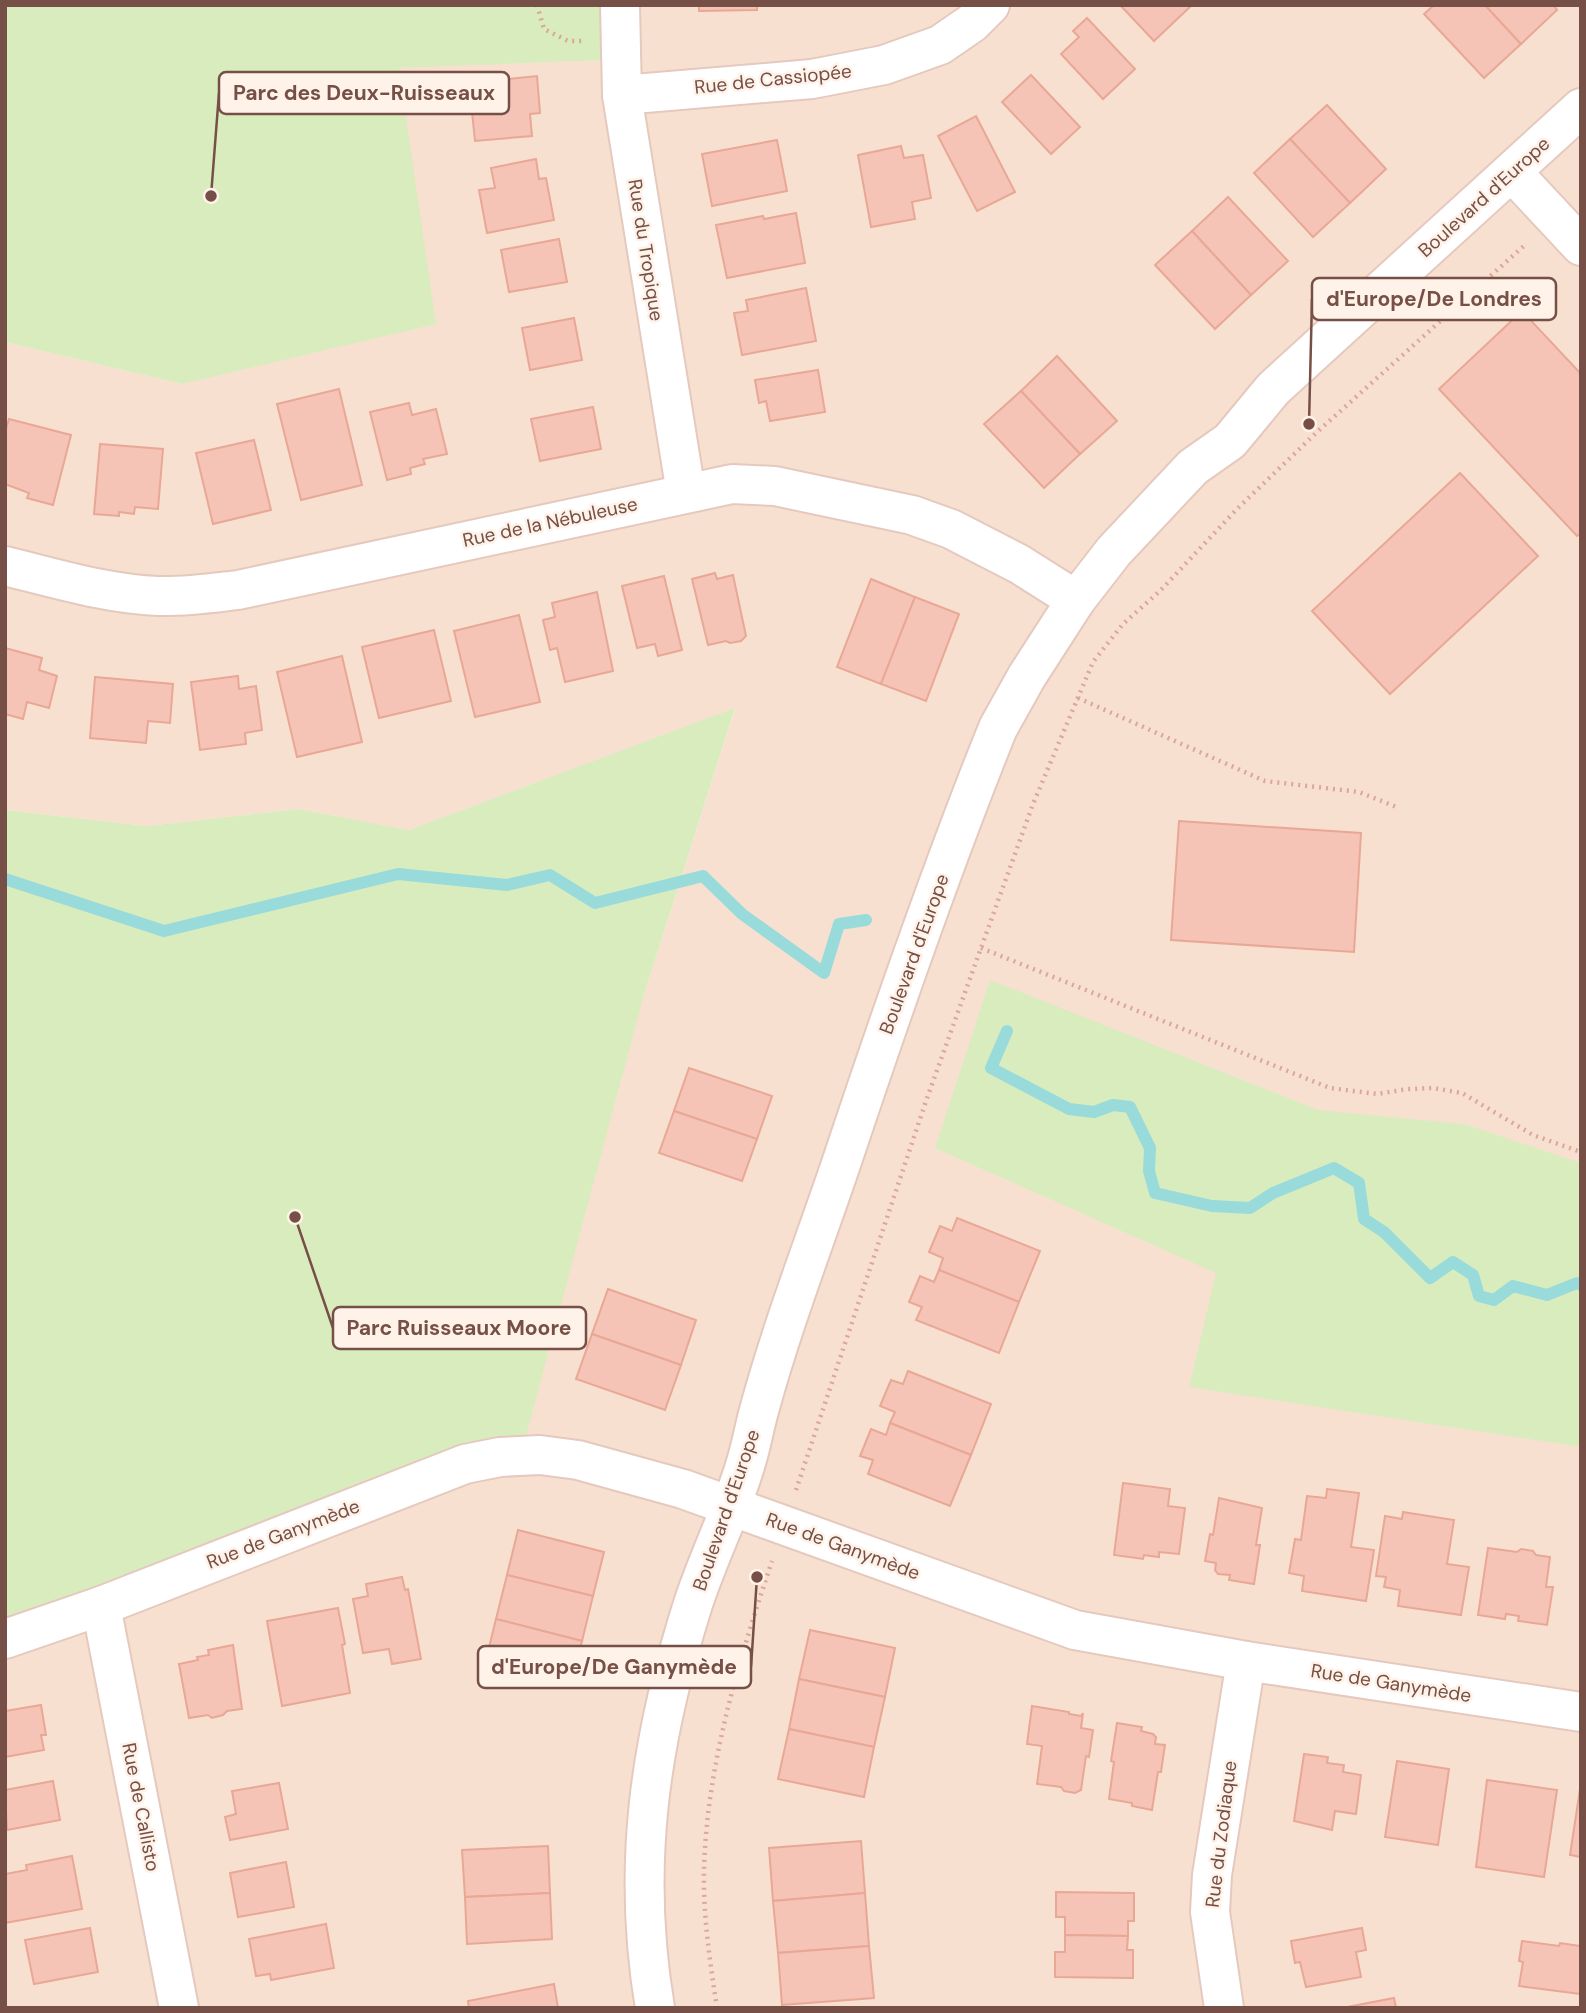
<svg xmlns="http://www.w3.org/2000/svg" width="1586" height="2013" viewBox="0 0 1586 2013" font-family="'DM Sans',sans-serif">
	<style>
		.residential { fill: #f8e0d1 }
		.green { fill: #d9ecbe }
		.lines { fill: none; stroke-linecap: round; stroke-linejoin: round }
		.stream { stroke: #99dbda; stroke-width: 12 }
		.building { fill: #f5c4b6; stroke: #e9a795; stroke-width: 2 }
		.minor-casing { stroke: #e5c9be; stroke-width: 42 }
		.tertiary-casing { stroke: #e5c9be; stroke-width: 42 }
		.path { stroke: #daa799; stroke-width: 4.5; stroke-dasharray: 2 5; stroke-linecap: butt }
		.minor { stroke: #fff; stroke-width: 38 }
		.tertiary { stroke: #fff; stroke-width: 38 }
		.labels { text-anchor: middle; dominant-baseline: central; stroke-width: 5; stroke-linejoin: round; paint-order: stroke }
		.street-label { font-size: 19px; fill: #764f46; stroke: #fff2e8 }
		.leader { fill: none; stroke: #764f46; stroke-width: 2.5 }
		.callout-dot { fill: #764f46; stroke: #fff2e8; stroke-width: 2.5 }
		.callout { fill: #fff2e8; stroke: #764f46; stroke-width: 2.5 }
		.callout-label { font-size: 21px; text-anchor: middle; font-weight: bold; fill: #764f46 }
	</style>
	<rect width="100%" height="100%" fill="#feede0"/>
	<path class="residential" d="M605 5H1581V2008H5V1621L643 998 735 709 409 830 299 809 147 826 5 810V342L182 384 399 67 607 60Z"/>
	<g class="green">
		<path d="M5 5H605L607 60 399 68 436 324 182 384 5 342Z"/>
		<path d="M735 708 643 998 526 1436 5 1621V810L147 826 299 809 409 830Z"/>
		<path d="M990 980 1319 1110 1464 1124 1581 1163V1447L1189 1387 1216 1273 935 1148Z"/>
	</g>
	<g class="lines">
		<g class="stream">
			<path d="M5 879 164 931 398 874 507 885 550 875 595 903 703 876 742 914 824 973 839 924 866 920"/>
			<path d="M1007 1031 991 1068 1069 1109 1094 1112 1113 1105 1130 1107 1150 1148 1149 1171 1155 1193 1212 1206 1250 1208 1273 1193 1334 1168 1359 1183 1364 1219 1384 1232 1430 1278 1453 1262 1473 1275 1479 1296 1494 1300 1513 1286 1547 1295 1577 1283 1581 1285"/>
		</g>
	</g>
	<g class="building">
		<path d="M699 5H757V10L699 11Z"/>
		<path d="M1120 5H1192L1154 41Z"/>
		<path d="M1434 5H1485L1521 44 1484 78 1424 14Z"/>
		<path d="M1485 5H1553L1557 10 1521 44Z"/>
		<path d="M1087 18 1135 69 1103 99 1061 54 1079 37 1073 31Z"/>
		<path d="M1031 75 1080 127 1051 154 1002 102Z"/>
		<path d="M537 76 540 113 530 114 532 136 475 141 469 83Z"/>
		<path d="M1327 105 1386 169 1350 203 1290 139Z"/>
		<path d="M976 116 1015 192 977 211 938 136Z"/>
		<path d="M1290 139 1350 203 1313 237 1254 173Z"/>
		<path d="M777 140 787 191 712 206 702 154Z"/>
		<path d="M901 146 904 158 923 155 931 198 912 202 915 219 871 227 858 155Z"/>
		<path d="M536 159 539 179 546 178 554 220 487 233 479 190 495 188 491 168Z"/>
		<path d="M1228 197 1288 261 1251 295 1192 231Z"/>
		<path d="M796 213 805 263 727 278 716 225 763 216 764 219Z"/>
		<path d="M1192 231 1251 295 1215 329 1155 265Z"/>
		<path d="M559 239 567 282 509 292 501 250Z"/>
		<path d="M806 288 816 341 742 355 734 313 748 311 746 300Z"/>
		<path d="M1522 311 1581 374V533L1577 536 1439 389Z"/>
		<path d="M574 318 582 360 530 370 522 328Z"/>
		<path d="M1057 356 1117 421 1080 454 1021 391Z"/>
		<path d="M818 370 825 412 770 421 766 401 759 403 755 380Z"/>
		<path d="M339 389 362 485 301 500 277 404Z"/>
		<path d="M1021 391 1080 454 1044 488 984 424Z"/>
		<path d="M409 403 412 415 436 409 447 454 423 459 425 464 410 468 411 474 387 480 370 412Z"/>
		<path d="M593 407 601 449 540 461 531 419Z"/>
		<path d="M9 419 71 435 53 505 27 498 29 493 5 484V432Z"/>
		<path d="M254 440 271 510 213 524 196 453Z"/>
		<path d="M100 444 163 449 158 509 135 507 134 514 119 512V516L94 514Z"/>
		<path d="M1460 473 1538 556 1390 694 1312 611Z"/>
		<path d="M715 573 717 579 733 575 746 636 741 641 730 643 726 641 708 645 692 579Z"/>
		<path d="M664 576 682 650 658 656 655 644 637 648 622 586Z"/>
		<path d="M871 579 915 597 881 684 837 667Z"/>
		<path d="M597 592 613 671 565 682 557 648 550 650 543 620 555 617 552 603Z"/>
		<path d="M915 597 959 614 926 701 881 684Z"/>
		<path d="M519 615 540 702 475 717 454 631Z"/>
		<path d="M434 630 451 701 379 718 362 647Z"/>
		<path d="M5 648 42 658 39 670 57 676 49 708 27 702 23 719 5 714Z"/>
		<path d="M342 656 362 742 297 757 277 672Z"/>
		<path d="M238 676 239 689 256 686 262 730 245 733 246 744 200 750 191 682Z"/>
		<path d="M95 677 173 684 170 723 148 721 146 743 90 738Z"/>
		<path d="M1179 821 1361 833 1354 952 1171 940Z"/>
		<path d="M689 1068 772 1096 757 1139 674 1111Z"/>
		<path d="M674 1111 757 1139 742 1181 659 1153Z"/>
		<path d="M957 1218 1040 1251 1019 1302 939 1270 943 1258 929 1252 940 1226 952 1231Z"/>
		<path d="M939 1270 1019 1302 999 1353 916 1320 922 1307 909 1302 920 1276 934 1282Z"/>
		<path d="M608 1289 696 1320 681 1365 592 1334Z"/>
		<path d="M592 1334 681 1365 665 1410 576 1379Z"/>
		<path d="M908 1371 991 1404 971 1455 890 1423 895 1412 880 1406 891 1380 903 1384Z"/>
		<path d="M890 1423 971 1455 950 1506 868 1474 873 1460 860 1456 871 1429 886 1435Z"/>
		<path d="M1123 1483 1170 1489 1168 1506 1185 1508 1179 1554 1159 1552V1557L1144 1555 1143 1559 1114 1555Z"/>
		<path d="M1327 1489 1359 1493 1351 1547 1374 1550 1366 1601 1302 1591 1304 1576 1289 1573 1295 1539 1301 1540 1307 1496 1326 1498Z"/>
		<path d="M1219 1498 1262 1508 1256 1545H1260L1254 1584 1229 1580 1230 1575 1218 1574 1215 1570 1216 1563 1205 1561 1210 1534 1213 1535Z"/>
		<path d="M1403 1512 1454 1520 1447 1564 1469 1567 1461 1615 1398 1606 1400 1590 1384 1587 1386 1577 1376 1576 1385 1516 1402 1519Z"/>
		<path d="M518 1530 604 1552 593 1596 507 1575Z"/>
		<path d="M1488 1548 1517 1552 1521 1549 1533 1551 1536 1555 1550 1557 1546 1587H1553L1547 1625 1518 1621 1519 1616 1506 1614 1505 1619 1478 1615Z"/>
		<path d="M507 1575 593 1596 582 1641 496 1619Z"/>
		<path d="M402 1577 405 1590 408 1589 421 1659 392 1664 389 1649 363 1653 353 1599 368 1596 366 1584Z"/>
		<path d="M338 1608 345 1644 342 1645 350 1693 282 1706 267 1621Z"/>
		<path d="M496 1619 582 1641 571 1685 485 1664Z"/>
		<path d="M810 1630 895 1648 885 1697 799 1679Z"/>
		<path d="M233 1645 242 1709 227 1711 223 1715 212 1718 208 1715 189 1718 179 1664 198 1660 197 1657 209 1655 208 1650Z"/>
		<path d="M799 1679 885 1697 874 1747 789 1729Z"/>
		<path d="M41 1705 46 1735H41L44 1750 5 1757V1711Z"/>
		<path d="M1032 1706 1069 1712V1714L1081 1716 1083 1713 1081 1728 1093 1730 1089 1757 1086 1756 1081 1790 1075 1793 1064 1791 1061 1787 1037 1784 1042 1746 1027 1744Z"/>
		<path d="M1117 1723 1142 1727 1141 1731 1153 1734 1156 1737 1155 1744 1165 1745 1161 1772H1158L1152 1810 1132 1806V1803L1109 1799 1114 1762 1111 1761Z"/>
		<path d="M789 1729 874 1747 864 1797 778 1779Z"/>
		<path d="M1304 1754 1328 1757 1327 1763 1344 1765 1343 1772 1361 1775 1356 1814 1335 1811 1332 1830 1294 1821Z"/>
		<path d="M1397 1761 1449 1769 1438 1845 1385 1837Z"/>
		<path d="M1487 1780 1557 1790 1544 1877 1476 1867Z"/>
		<path d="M53 1781 60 1820 7 1830 5 1790Z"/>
		<path d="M279 1783 288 1829 230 1840 225 1817 236 1814 232 1791Z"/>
		<path d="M1580 1789H1581V1857L1570 1855Z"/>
		<path d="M861 1841 865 1893 773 1901 769 1848Z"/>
		<path d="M548 1846 550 1893 465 1897 462 1850Z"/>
		<path d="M72 1856 82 1909 5 1923V1874L27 1870 26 1865Z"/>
		<path d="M286 1862 294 1907 238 1917 230 1873Z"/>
		<path d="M1056 1892 1134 1893V1921H1128V1936L1065 1935V1917H1056Z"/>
		<path d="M550 1893 552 1939 467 1944 465 1897Z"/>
		<path d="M865 1893 869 1946 778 1953 773 1901Z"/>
		<path d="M326 1924 334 1968 271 1980 270 1974 256 1976 249 1939Z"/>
		<path d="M90 1928 98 1972 34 1984 25 1940Z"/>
		<path d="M1362 1928 1366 1950 1356 1952 1361 1977 1306 1987 1300 1962 1295 1963 1291 1941Z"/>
		<path d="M1065 1935 1128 1936 1127 1950H1133V1978L1055 1977V1952H1065Z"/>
		<path d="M1522 1941 1559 1946 1560 1943 1581 1946V1994L1519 1986 1523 1962 1519 1961Z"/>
		<path d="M869 1946 874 1998 782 2005 778 1953Z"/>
		<path d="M554 1984 558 2008H469L468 2001Z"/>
		<path d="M1394 1998 1396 2008H1342Z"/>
	</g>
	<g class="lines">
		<g class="minor-casing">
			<g id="minor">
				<path d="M620 5 622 95 686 493"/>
				<path d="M622 95 812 79 884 65 940 45 972 23 990 5"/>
				<path d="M1512 172 1581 246"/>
				<path d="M5 566C55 578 106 594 158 596 185 597 212 593 238 590L732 484 775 486 912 515 951 529 1019 564 1076 600"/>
				<path d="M101 1606 179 2008"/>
				<path d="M5 1639 101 1606 465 1464 500 1457 540 1455 578 1460 683 1489 1075 1630 1246 1661 1581 1712"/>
				<path d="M1224 2008 1210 1912 1212 1875 1246 1661"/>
			</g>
		</g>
		<g class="tertiary-casing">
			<path id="tertiary" d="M655 2008C631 1866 650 1740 693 1604 709 1555 733 1509 747 1459 752 1442 755 1424 760 1407 783 1323 815 1241 843 1158 891 1014 941 869 998 728L1027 676 1076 600 1114 551 1193 467 1230 441 1273 389 1581 108"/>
		</g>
		<g class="path">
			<path d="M537 5 544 29 568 41H584"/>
			<path d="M1078 698 1265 781 1359 792 1399 808"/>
			<path d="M981 948 1330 1088 1377 1094 1408 1089 1433 1088 1462 1093 1533 1135 1581 1152"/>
			<path d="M796 1490 926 1101 981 948 1033 804 1093 662 1123 624 1161 590 1237 509 1316 433 1526 244"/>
			<path d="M717 2008C710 1962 703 1916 704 1869 707 1764 739 1660 772 1561"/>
		</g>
		<use href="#minor" class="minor"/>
		<use href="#tertiary" class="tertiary"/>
	</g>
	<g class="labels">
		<g class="street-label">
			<text transform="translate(773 79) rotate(-6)">Rue de Cassiopée</text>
			<text transform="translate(1484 197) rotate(-42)">Boulevard d'Europe</text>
			<text transform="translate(646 250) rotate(81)">Rue du Tropique</text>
			<text transform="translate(550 522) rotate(-12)">Rue de la Nébuleuse</text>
			<text transform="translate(914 954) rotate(-70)">Boulevard d'Europe</text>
			<text transform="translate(726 1510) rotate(-71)">Boulevard d'Europe</text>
			<text transform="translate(283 1534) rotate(-21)">Rue de Ganymède</text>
			<text transform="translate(843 1546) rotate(20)">Rue de Ganymède</text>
			<text transform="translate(1391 1683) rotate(9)">Rue de Ganymède</text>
			<text transform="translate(141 1807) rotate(79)">Rue de Callisto</text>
			<text transform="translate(1221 1834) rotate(-83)">Rue du Zodiaque</text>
		</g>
	</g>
	<path class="leader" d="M211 196L219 93M1309 424L1312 299M295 1217L333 1328M757 1577L751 1667"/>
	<g class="callout-dot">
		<circle cx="211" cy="196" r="7"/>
		<circle cx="1309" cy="424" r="7"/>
		<circle cx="295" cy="1217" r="7"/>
		<circle cx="757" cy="1577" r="7"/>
	</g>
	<g class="callout">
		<rect x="219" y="72" width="290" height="42" rx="7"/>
		<rect x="1312" y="278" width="244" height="42" rx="7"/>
		<rect x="333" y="1307" width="253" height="42" rx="7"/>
		<rect x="478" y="1646" width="273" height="42" rx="7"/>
	</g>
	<g class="callout-label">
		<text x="364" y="100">Parc des Deux-Ruisseaux</text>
		<text x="1434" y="306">d'Europe/De Londres</text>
		<text x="459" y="1335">Parc Ruisseaux Moore</text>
		<text x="614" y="1674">d'Europe/De Ganymède</text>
	</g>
	<rect width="1586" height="2013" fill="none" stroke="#764f46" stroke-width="14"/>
</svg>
